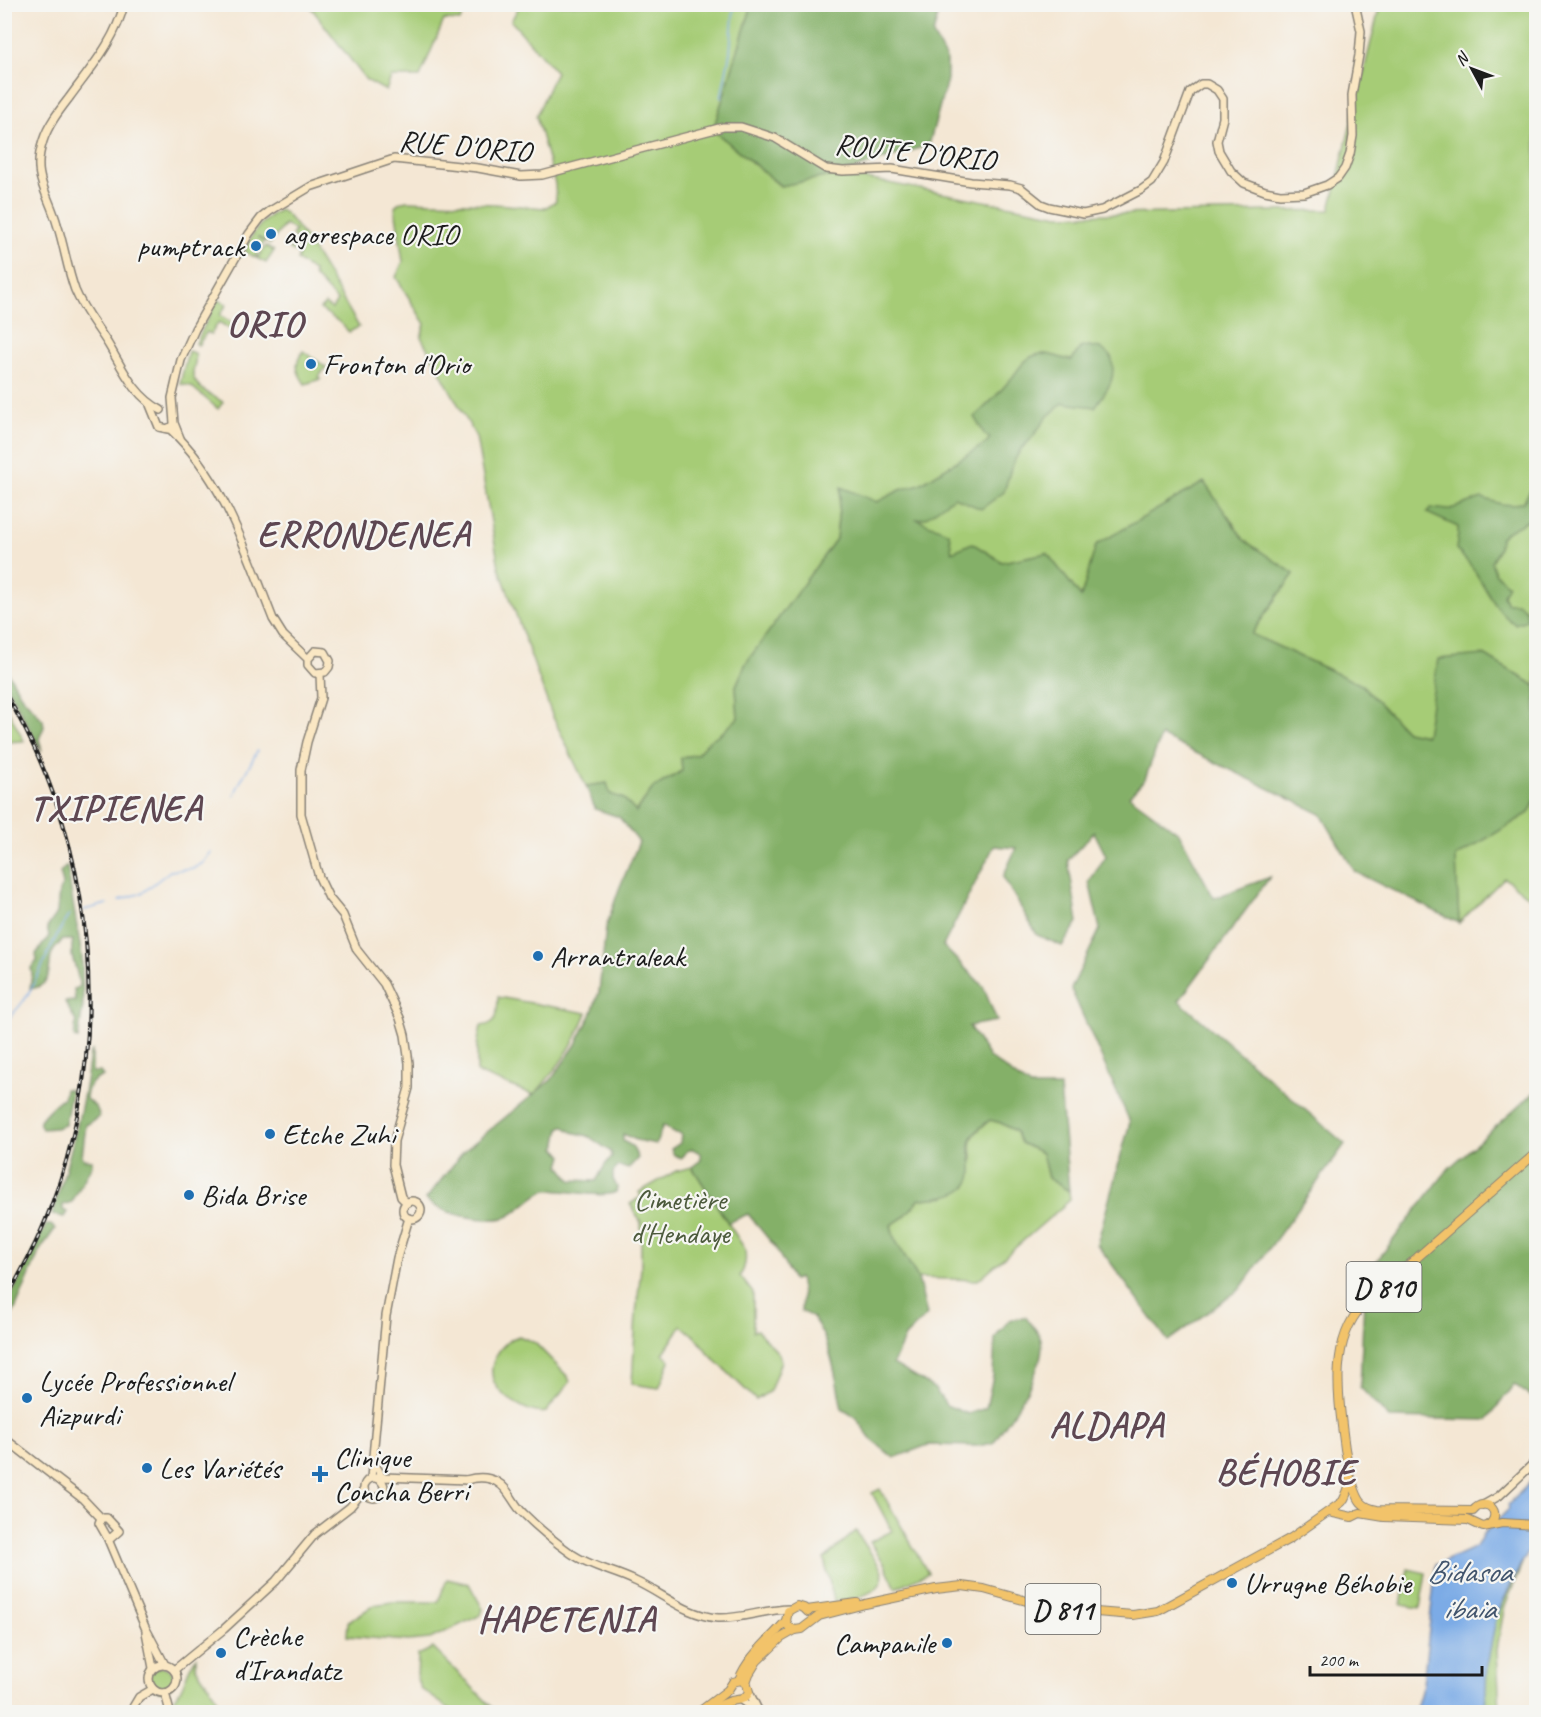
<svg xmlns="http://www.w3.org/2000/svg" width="1541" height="1717" viewBox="0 0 1541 1717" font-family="Caveat,sans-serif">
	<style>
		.green { fill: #a6cc76; stroke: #617449; stroke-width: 1.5 }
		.forest { fill: #84b067; stroke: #506642; stroke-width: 1.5; fill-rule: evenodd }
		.water { fill: #7cabe6; stroke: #4c6481; stroke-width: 1.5 }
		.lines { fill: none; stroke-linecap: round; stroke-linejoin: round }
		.stream { stroke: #7cabe6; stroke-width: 1.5 }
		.secondary-casing { stroke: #888278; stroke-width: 10 }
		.primary-casing { stroke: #888278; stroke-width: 10 }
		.secondary { stroke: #fae7c3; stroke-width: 7 }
		.primary { stroke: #f2c36a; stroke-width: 8 }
		.rail-casing { stroke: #1c1c1c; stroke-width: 4 }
		.rail { stroke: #f6f6f2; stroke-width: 1.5; stroke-dasharray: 4.5; stroke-linecap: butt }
		.poi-dot { fill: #1f6fb2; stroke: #f6f6f2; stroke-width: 2 }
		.labels { text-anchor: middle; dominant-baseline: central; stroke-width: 4.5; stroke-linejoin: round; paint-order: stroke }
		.shield { fill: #f6f6f2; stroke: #5d5d5c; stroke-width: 1.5 }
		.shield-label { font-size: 28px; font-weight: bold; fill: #1c1c1c }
		.street-label { font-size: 30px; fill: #1c1c1c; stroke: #f6f6f2 }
		.poi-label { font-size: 30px; fill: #1c1c1c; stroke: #f6f6f2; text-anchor: start }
		.park-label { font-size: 30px; fill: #4c5a3c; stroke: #f6f6f2 }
		.water-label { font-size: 32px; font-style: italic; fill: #42556d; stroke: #f6f6f2 }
		.district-label { font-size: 36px; font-weight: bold; letter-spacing: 1.5px; fill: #5e4752; stroke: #f6f6f2 }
	</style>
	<rect width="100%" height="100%" fill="#f6f6f2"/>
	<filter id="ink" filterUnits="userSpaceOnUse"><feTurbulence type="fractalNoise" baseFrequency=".0167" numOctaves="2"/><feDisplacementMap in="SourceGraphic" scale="12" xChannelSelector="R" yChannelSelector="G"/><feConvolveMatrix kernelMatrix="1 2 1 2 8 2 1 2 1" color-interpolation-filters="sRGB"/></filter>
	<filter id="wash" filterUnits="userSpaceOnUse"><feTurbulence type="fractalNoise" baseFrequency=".008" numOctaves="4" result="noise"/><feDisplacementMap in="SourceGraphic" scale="24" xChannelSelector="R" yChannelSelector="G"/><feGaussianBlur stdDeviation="1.35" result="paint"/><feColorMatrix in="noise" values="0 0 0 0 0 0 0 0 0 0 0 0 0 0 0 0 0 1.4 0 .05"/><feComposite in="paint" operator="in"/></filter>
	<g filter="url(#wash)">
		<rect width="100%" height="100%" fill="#f4e7d4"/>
		<g class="green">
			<path d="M309 5H466L460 21 444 20 420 77H391L386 91 366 80Z"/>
			<path d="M520 5H752L713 130 780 186 840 174 1059 215 1330 210 1380 5H1536V686L1484 655 1426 736 1406 731 1362 685 1251 634 1294 574 1244 540 1228 515 1081 597 1047 553 1002 562 972 543 952 553 841 488 836 539 746 663 736 686 738 718 724 731 709 741 697 754 681 758 682 771 653 788 635 812 624 799 610 794 607 783 586 786 552 715 499 567 476 437 421 337 425 324 396 277 403 262 395 207 398 203 407 201 493 204 545 208 556 201 555 184 536 116 556 72 511 21Z"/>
			<path d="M280 210C296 215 347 307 359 327L349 332 339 322 320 309 325 304 332 309 337 301 313 275 314 272 297 260 299 255 289 248 296 238 292 235 295 231 285 224 270 244 257 237 264 242 256 256 258 257 266 246 274 251 266 263 245 252C250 235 263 218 280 210Z"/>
			<path d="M217 300 227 304 220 315 235 325 230 329 219 322 211 334 207 332 198 345 196 343Z"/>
			<path d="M188 351 195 353C197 360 194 365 193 372 192 387 213 396 223 402L218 409 191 386 180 384Z"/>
			<path d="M303 351 326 367 319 377 321 379 305 384C296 371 294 364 303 351Z"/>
			<path d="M4 704H5L24 741 5 742Z"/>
			<path d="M1536 799V902L1504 878 1459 923 1455 857 1529 813Z"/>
			<path d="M498 997 587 1013C573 1048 558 1067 534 1095L477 1073V1046L481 1026C499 1024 497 1013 498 997Z"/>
			<path d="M990 1120 1001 1123 1015 1131 1021 1143 1042 1153 1048 1178 1069 1191 1070 1200 978 1280 918 1278 894 1238 891 1225 904 1217 920 1199 946 1197 973 1159C967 1138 975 1132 990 1120Z"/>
			<path d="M692 1167 745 1249C746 1259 746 1267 740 1276L753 1293V1331L757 1330 779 1354 781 1361 770 1391 756 1400 708 1353 696 1337 681 1326 663 1354 670 1361 659 1388 632 1384 636 1314 641 1268V1223L630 1204 641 1197 639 1192 676 1171Z"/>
			<path d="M519 1336 535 1343 568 1377 570 1382 546 1412C532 1416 501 1397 495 1384 485 1366 501 1341 519 1336Z"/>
			<path d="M880 1489 928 1573 896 1588 884 1563 870 1542 892 1531 872 1493Z"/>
			<path d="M856 1531 882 1570C888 1594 851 1600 834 1601L824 1559Z"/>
			<path d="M1523 1562 1504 1609 1497 1649 1500 1712H1458L1467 1677Z"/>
			<path d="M1408 1569 1426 1573 1420 1608 1401 1605Z"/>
			<path d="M447 1579 469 1584 483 1609 481 1615 430 1639 408 1641 347 1636 348 1622 374 1605 392 1602H438Z"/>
			<path d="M433 1648 497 1712H454L421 1689 417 1679 418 1655Z"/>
			<path d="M197 1657 195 1666 213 1692 223 1712H177L174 1699C186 1687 185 1669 197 1657Z"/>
			<circle cx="162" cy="1679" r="12"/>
		</g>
		<g class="forest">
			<path d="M881 4 939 10 933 35 947 61V80L929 145 840 174 781 186 713 130 752 5Z"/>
			<path d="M1089 346 1100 348 1111 356C1117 381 1108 388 1095 407L1063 403 1047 417 1031 439 1021 449 1012 465 1004 492 981 509 954 497 925 518 917 519 949 533 952 552 972 543 1002 562 1047 553 1081 597 1096 545 1204 482 1244 540 1294 574 1251 634 1362 685 1406 731 1426 735 1438 659 1484 655 1536 686V799L1529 813 1456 857 1459 923 1355 872 1321 814 1161 736 1145 779 1129 796 1179 833 1214 898 1270 877 1179 1001 1345 1144 1240 1289 1168 1341 1097 1244 1130 1122 1071 989 1100 929 1089 882 1106 856 1094 832 1068 860 1078 922 1062 946 1037 935 1003 877 1016 848 994 846 943 946 983 986 997 1021 969 1026 989 1057 1030 1087H1060L1069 1191 1048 1178 1042 1153 1021 1143 1015 1131 1001 1123 990 1120C982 1126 971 1134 970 1145 969 1150 973 1164 972 1172 972 1196 937 1198 920 1199L904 1217 891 1225 894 1238 918 1278 927 1315 905 1337 893 1364 934 1388 946 1405 968 1414 986 1408 993 1376 995 1338 1009 1320 1026 1317C1030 1323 1037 1330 1040 1337 1051 1363 1008 1422 993 1443L977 1446 928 1445 894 1458 872 1440 855 1417 842 1409C836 1380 832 1343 813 1318 810 1315 805 1313 801 1311L802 1295 799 1278 793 1280 775 1247 748 1214 728 1223 692 1167 701 1160 700 1153 693 1149 687 1151 682 1158 674 1155 671 1149 680 1143 681 1134 672 1132 663 1125 656 1144 636 1140 623 1134V1141L632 1146 638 1158 628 1169 619 1166 613 1172V1179L617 1187 616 1192C603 1198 577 1192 561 1191 557 1191 551 1189 547 1190 535 1193 521 1210 509 1216 492 1225 438 1214 426 1199L464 1151 551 1080 575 1046 591 1015 599 992 606 927 619 889 639 842 619 817 595 809 586 786 607 783 610 794 624 799 636 812 653 788 682 771 681 758 697 754 709 741 724 731 738 718 736 686 746 663 836 539 841 487 877 502 900 490 920 484 985 444 990 438 985 435 974 417C987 406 999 393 1010 380 1017 372 1024 358 1036 355 1048 351 1060 359 1072 360L1080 348ZM563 1126 572 1132 588 1136 611 1152 612 1157 605 1165 596 1181 571 1180 560 1166 563 1156 556 1148 560 1128Z"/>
			<path d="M1536 482V516L1505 533 1500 539 1499 548 1491 562 1495 573 1508 585 1503 595 1507 603H1517L1526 610 1527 620 1515 624C1495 612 1485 586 1472 567 1467 561 1461 555 1456 549L1458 534V527L1427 513 1430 508 1448 510 1482 498 1501 504 1513 505 1523 502Z"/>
			<path d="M5 667 21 695 43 720 44 727 39 739 42 752 5 683Z"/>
			<path d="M67 866 82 957 83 1006 78 1039 74 1038 76 1022 65 1002 75 1001 74 989 79 987C79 967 68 960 73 940H62C58 946 53 949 51 956 48 972 52 986 30 989L32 973 31 968 37 961 36 954 49 936 47 928 57 913 59 891 63 884 60 872Z"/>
			<path d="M92 1051V1072H100L103 1076C91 1081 87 1086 86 1099 93 1105 99 1107 99 1117L86 1125 82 1156 84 1159 92 1160V1165L72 1202 63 1205V1210L67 1212 64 1217 52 1215 53 1211C69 1159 84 1107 90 1053Z"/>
			<path d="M65 1089H69L71 1092 65 1125 56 1128 42 1129 39 1122C42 1116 57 1101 63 1098Z"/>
			<path d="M1536 1091V1401L1514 1384 1487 1420 1389 1418 1360 1387 1365 1276 1449 1168Z"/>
			<path d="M46 1225H51L55 1229 40 1250 15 1310 5 1326V1309Z"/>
		</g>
		<path class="water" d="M1536 1476V1539L1513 1579 1497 1615 1487 1665 1485 1712H1415L1423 1684 1436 1565 1476 1547 1483 1534 1509 1509 1508 1505Z"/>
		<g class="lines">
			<g class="stream">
				<path d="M721 98 730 53 734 4"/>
				<path d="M234 796C240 779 250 767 257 751"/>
				<path d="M119 900 142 893 170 871 194 868 203 863 211 852"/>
				<path d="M84 910 107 904"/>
				<path d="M4 1023C13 1014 22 1005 28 994 44 968 51 939 70 914"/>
			</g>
		</g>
	</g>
	<g filter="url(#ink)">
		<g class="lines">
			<g class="secondary-casing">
				<g id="secondary">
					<path d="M124 4C116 40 90 69 69 98 59 111 48 125 43 141 31 177 48 192 57 224 64 245 67 268 75 290 83 310 97 326 108 344 123 369 134 396 161 410"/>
					<path d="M150 405 159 427 168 429 173 426"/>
					<path d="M169 428C224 479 246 551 273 619L283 635 308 659V665L315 673 325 672 329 667 330 661 325 652 315 651 308 659"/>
					<path d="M180 438 174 423 172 398 181 360 195 329 249 234 261 218 270 211 310 187 394 159 478 168 521 176 542 175 723 127H741L775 138 826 169 843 171 892 169 971 182 1010 185 1021 188 1041 204 1049 207 1083 214 1102 210 1141 190 1152 182 1164 162 1190 92 1201 84H1207L1217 90 1223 99V118L1217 141 1219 151 1231 171 1244 183 1265 191 1280 194 1304 193 1327 185 1338 178 1345 168 1350 154 1353 136 1352 95 1359 55 1361 31 1355 4"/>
					<path d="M320 674 321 698 307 742 301 770V814L319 877 329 898 343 915 357 950 384 984 400 1018 405 1035 409 1063V1088L394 1141 393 1165 401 1197 407 1203"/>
					<circle cx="412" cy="1210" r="9"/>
					<path d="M4 1438 83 1499 101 1518"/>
					<path d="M372 1460 380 1473 378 1479"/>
					<path d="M371 1478 386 1316 397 1258 409 1218"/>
					<circle cx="374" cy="1488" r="10"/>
					<path d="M378 1479 383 1477 468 1480"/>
					<path d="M466 1480C477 1477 487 1476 497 1482 509 1488 513 1504 523 1513 538 1528 555 1542 572 1554 591 1567 615 1571 635 1581 662 1593 687 1616 718 1618 742 1619 766 1609 790 1609"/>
					<path d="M1485 1504 1499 1496 1536 1461"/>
					<path d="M101 1518 99 1523 107 1537 145 1627 165 1665"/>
					<path d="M101 1518H107L119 1531 111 1538 107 1537"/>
					<path d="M146 1632 153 1668"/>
					<circle cx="163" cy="1679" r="14"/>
					<path d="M174 1670 224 1629 276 1581 315 1534 350 1507 364 1490"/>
					<path d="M749 1692 759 1712"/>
					<path d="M165 1693 170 1712"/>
					<path d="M741 1700 759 1712"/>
					<path d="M130 1712 139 1697 153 1689"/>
				</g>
			</g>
			<g class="primary-casing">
				<g id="primary">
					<path d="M1351 1479C1358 1496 1357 1506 1377 1510L1473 1511C1486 1495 1504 1513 1488 1526"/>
					<path d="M1344 1499C1346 1495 1348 1491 1349 1486 1351 1475 1347 1460 1345 1449 1339 1402 1328 1344 1362 1306L1536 1153"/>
					<path d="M1329 1512 1352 1517 1360 1513 1384 1517 1468 1520 1483 1527 1502 1523 1536 1525"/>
					<path d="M807 1610 857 1603"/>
					<path d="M795 1630 789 1627 786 1621 788 1611 797 1606 804 1608 808 1612"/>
					<path d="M739 1680C747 1657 771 1639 786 1621"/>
					<path d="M746 1682 749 1674 757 1661 781 1638 795 1630 802 1629 819 1616 865 1604 936 1589 962 1586 984 1589 1041 1605 1084 1611 1133 1615 1158 1611 1291 1538 1342 1502"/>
					<path d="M699 1712 728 1690 733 1682 741 1680 747 1684 749 1692C743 1703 737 1698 728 1702 721 1704 716 1709 710 1712"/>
				</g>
			</g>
			<use href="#secondary" class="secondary"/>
			<use href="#primary" class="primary"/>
			<g class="rail-casing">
				<path id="rail" d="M4 691C97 845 115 1040 50 1209 38 1241 21 1272 4 1303"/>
			</g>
			<use href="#rail" class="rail"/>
		</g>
	</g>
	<g class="poi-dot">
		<circle cx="271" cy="234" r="6"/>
		<circle cx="256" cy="246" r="6"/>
		<circle cx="311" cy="364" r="6"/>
		<circle cx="538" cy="956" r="6"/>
		<circle cx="270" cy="1134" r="6"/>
		<circle cx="189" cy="1195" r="6"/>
		<circle cx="27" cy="1398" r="6"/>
		<circle cx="147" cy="1468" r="6"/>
		<path d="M317 1465h6v6h6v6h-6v6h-6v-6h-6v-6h6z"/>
		<circle cx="1232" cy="1583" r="6"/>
		<circle cx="947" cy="1643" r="6"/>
		<circle cx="221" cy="1653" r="6"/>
	</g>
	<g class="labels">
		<g class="shield">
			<rect x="1346.5" y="1262" width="75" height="50" rx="4.5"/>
			<rect x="1025.5" y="1584" width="75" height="50" rx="4.5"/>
		</g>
		<g class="shield-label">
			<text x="1384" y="1287">D 810</text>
			<text x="1063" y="1609">D 811</text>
		</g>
		<g class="street-label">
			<text transform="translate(465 146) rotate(5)">RUE D'ORIO</text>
			<text transform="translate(915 152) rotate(6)">ROUTE D'ORIO</text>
		</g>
		<g class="poi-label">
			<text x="283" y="234">agorespace ORIO</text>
			<text x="244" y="246" text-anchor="end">pumptrack</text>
			<text x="323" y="364">Fronton d'Orio</text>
			<text x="550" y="956">Arrantraleak</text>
			<text x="282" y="1134">Etche Zuhi</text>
			<text x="201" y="1195">Bida Brise</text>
			<text x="39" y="1381">Lycée Professionnel<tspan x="39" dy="34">Aizpurdi</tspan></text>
			<text x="334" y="1457">Clinique<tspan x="334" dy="34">Concha Berri</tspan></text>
			<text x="159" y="1468">Les Variétés</text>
			<text x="1244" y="1583">Urrugne Béhobie</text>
			<text x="233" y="1636">Crèche<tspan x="233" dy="34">d'Irandatz</tspan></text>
			<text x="935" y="1643" text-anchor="end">Campanile</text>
		</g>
		<g class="park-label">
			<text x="680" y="1199">Cimetière<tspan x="680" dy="34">d'Hendaye</tspan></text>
		</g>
		<g class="water-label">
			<text x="1469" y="1571">Bidasoa<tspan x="1469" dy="37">ibaia</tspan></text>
		</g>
		<g class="district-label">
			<text x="265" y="324">ORIO</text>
			<text x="364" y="534">ERRONDENEA</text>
			<text x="116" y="808">TXIPIENEA</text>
			<text x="1107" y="1425">ALDAPA</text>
			<text x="1286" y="1472">BÉHOBIE</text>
			<text x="567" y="1619">HAPETENIA</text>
		</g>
	</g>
	<rect width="1541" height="1717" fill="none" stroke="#f6f6f2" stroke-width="24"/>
	<g transform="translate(1472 69) rotate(311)" stroke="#f6f6f2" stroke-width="4.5" paint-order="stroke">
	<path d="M0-4.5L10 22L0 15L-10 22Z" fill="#1c1c1c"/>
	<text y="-9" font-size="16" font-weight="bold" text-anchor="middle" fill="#1c1c1c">N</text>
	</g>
	<path d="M1310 1666v9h172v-9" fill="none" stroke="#1c1c1c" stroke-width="3"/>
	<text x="1319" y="1666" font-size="18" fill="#1c1c1c" stroke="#f6f6f2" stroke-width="4.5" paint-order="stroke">200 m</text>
</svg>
